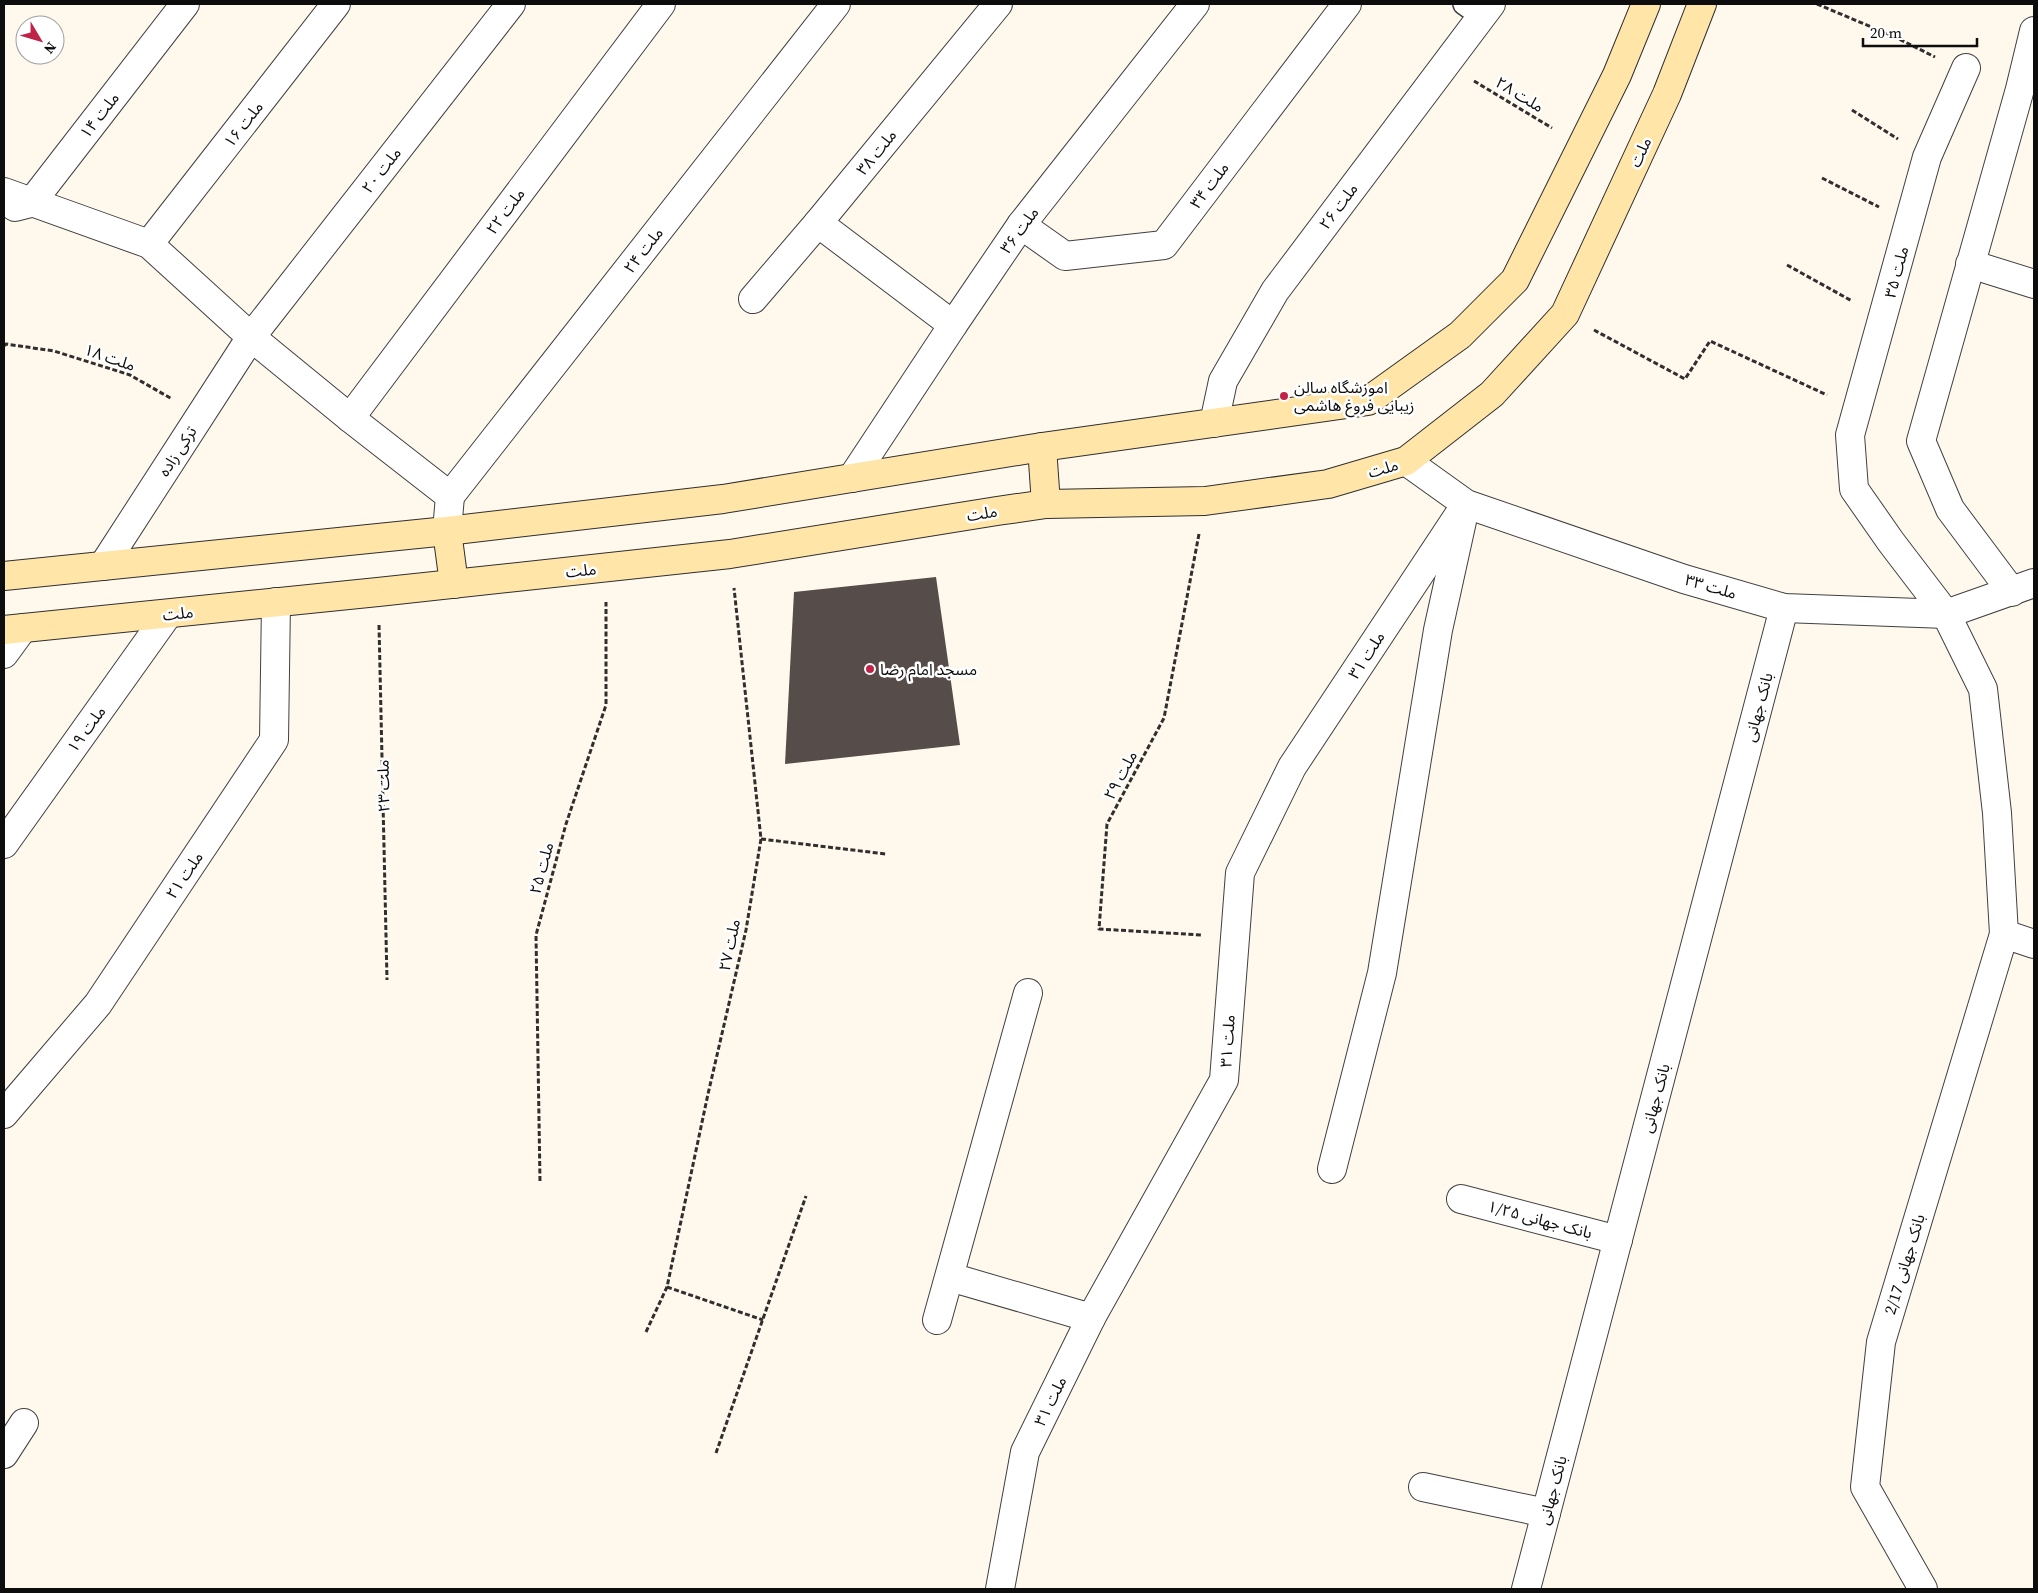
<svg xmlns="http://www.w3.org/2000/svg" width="2038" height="1593" viewBox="0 0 2038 1593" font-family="'Source Serif 4','Noto Sans Arabic',serif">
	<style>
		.building { fill: #564c49 }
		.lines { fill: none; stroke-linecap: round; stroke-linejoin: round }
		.service-casing { stroke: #404040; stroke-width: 24 }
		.minor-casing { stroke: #404040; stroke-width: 30 }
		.tertiary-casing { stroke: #404040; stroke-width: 30 }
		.secondary-casing { stroke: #2f2f2f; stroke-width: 30 }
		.path { stroke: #2f2f2f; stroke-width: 3; stroke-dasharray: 5 2.5; stroke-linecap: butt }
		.service { stroke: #fff; stroke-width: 21 }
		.minor { stroke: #fff; stroke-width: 28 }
		.tertiary { stroke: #fff; stroke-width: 28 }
		.secondary { stroke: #ffe5a8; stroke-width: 28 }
		.poi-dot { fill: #bf2348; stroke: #fff; stroke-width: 2 }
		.labels { text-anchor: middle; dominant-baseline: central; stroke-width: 5; stroke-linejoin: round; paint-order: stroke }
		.street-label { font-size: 16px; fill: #0d0d0d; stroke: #fff }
		.poi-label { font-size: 16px; fill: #0d0d0d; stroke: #fff; text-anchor: start }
	</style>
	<rect width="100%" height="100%" fill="#fff8ed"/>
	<path class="building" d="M936 577 960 745 785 764 794 592Z"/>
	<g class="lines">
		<g class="service-casing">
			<path id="service" d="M1464 4 1481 16"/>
		</g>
		<g class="minor-casing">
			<g id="minor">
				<path d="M4 192 149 244 251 337 350 418 450 496 447 531"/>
				<path d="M15 207 31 203 185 4"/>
				<path d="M818 223 953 325 1021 225 1195 4"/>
				<path d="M1021 225 1065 256 1164 245 1347 4"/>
				<path d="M149 244 336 4"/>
				<path d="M1970 264 2034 284"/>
				<path d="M753 299 818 223 998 4"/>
				<path d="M350 418 661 4"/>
				<path d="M852 478 953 325"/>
				<path d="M450 496 836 4"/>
				<path d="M103 566 251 337 511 4"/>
				<path d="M2012 592 1950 509 1921 441 2020 89 2034 31"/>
				<path d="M1946 614 1891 542 1854 489 1850 435 1927 157 1966 68"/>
				<path d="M4 654 23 628"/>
				<path d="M4 844 168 614"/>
				<path d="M4 1114 98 1004 274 740 276 602"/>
				<path d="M1461 1199 1618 1240"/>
				<path d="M950 1277 1091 1318"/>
				<path d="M937 1320 1028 993"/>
				<path d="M4 1454 24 1423"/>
				<path d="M1423 1487 1546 1513"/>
				<path d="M1923 1589 1865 1487 1881 1342 2004 934"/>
			</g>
		</g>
		<g class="tertiary-casing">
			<g id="tertiary">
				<path d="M1214 423 1223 381 1275 291 1491 4"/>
				<path d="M1406 461 1466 504 1684 579 1784 608 1946 614 2034 583"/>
				<path d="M1946 614 1983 689 1997 813 2004 934 2034 944"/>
				<path d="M1332 1169 1382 973 1438 630 1462 521"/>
				<path d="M1000 1589 1025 1452 1091 1318 1224 1080 1240 873 1292 767 1466 504"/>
				<path d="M1526 1589 1784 608"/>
			</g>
		</g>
		<g class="secondary-casing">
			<g id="secondary">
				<path d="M1042 447 1046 504"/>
				<path d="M447 531 454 584"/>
				<path d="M4 576 447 531 723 499 1042 447 1368 401 1460 335 1515 280 1617 75 1646 4"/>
				<path d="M4 630 378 592 730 554 997 511 1046 504 1205 501 1328 484 1406 461 1492 394 1565 314 1667 94 1702 4"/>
			</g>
		</g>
		<g class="path">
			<path d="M1817 4 1895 37 1935 57"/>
			<path d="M1474 81 1552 128"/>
			<path d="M1852 110 1898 139"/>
			<path d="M1822 178 1879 207"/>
			<path d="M1787 265 1852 301"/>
			<path d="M1594 330 1685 379 1710 341 1827 395"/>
			<path d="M4 346 6 344 54 351 130 375 172 399"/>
			<path d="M1199 534 1164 718 1107 824 1099 929 1202 935"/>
			<path d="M379 625 387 980"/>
			<path d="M761 839 886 854"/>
			<path d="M540 1181 536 935 566 824 606 705V602"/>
			<path d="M667 1287 763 1320"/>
			<path d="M646 1332 667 1287 708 1094 746 930 761 839 734 588"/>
			<path d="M716 1453 806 1196"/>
		</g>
		<use href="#service" class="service"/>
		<use href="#minor" class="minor"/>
		<use href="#tertiary" class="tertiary"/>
		<use href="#secondary" class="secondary"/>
	</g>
	<g class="poi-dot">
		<circle cx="1284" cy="396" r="5"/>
		<circle cx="870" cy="669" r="5"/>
	</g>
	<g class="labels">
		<g class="street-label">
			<text transform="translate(1520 94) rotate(31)">ملت ۲۸</text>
			<text transform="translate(99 115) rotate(-52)">ملت ۱۴</text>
			<text transform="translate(243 124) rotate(-52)">ملت ۱۶</text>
			<text transform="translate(876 152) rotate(-51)">ملت ۳۸</text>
			<text transform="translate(1640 152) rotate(-65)">ملت</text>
			<text transform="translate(381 170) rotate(-52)">ملت ۲۰</text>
			<text transform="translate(1209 185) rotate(-53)">ملت ۳۴</text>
			<text transform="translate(1338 206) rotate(-53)">ملت ۲۶</text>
			<text transform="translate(505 211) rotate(-53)">ملت ۲۲</text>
			<text transform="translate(1019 230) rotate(-54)">ملت ۳۶</text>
			<text transform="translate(643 250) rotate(-52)">ملت ۲۴</text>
			<text transform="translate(1896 272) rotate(-75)">ملت ۳۵</text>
			<text transform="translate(110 357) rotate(19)">ملت ۱۸</text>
			<text transform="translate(177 451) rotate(-57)">ترکی زاده</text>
			<text transform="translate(1383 468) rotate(-16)">ملت</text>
			<text transform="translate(982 513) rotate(-9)">ملت</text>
			<text transform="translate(581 570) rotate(-6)">ملت</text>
			<text transform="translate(1711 586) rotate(16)">ملت ۳۳</text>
			<text transform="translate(178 613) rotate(-6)">ملت</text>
			<text transform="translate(1366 655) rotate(-57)">ملت ۳۱</text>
			<text transform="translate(1758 707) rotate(-75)">بانک جهانی</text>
			<text transform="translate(86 729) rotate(-54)">ملت ۱۹</text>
			<text transform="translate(1120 775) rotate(-62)">ملت ۲۹</text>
			<text transform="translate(383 786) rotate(-91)">ملت ۲۳</text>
			<text transform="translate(541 868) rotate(-75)">ملت ۲۵</text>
			<text transform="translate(184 875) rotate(-56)">ملت ۲۱</text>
			<text transform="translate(729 945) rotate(-78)">ملت ۲۷</text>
			<text transform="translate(1227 1041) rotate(-86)">ملت ۳۱</text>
			<text transform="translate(1655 1098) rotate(-75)">بانک جهانی</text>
			<text transform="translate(1540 1219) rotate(15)">بانک جهانی ۱/۲۵</text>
			<text transform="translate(1904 1264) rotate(-73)">بانک جهانی 2/17</text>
			<text transform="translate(1050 1401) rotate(-64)">ملت ۳۱</text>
			<text transform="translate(1552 1490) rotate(-75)">بانک جهانی</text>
		</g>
		<g class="poi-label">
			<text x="1294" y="387">اموزشگاه سالن<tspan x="1294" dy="18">زیبایی فروغ هاشمی</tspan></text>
			<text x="880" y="669">مسجد امام رضا</text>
		</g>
	</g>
	<rect width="2038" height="1593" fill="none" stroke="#0d0d0d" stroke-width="10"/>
	<g transform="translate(40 40) rotate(128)"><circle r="24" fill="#ffffff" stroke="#9e9e9e"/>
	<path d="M0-4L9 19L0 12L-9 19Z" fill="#bf2348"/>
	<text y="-8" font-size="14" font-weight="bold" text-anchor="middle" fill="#0d0d0d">N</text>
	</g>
	<path d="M1863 38v8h114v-8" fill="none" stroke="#0d0d0d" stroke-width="2.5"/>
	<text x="1870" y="38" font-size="15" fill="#0d0d0d" stroke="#ffffff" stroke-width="4" paint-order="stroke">20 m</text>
</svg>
